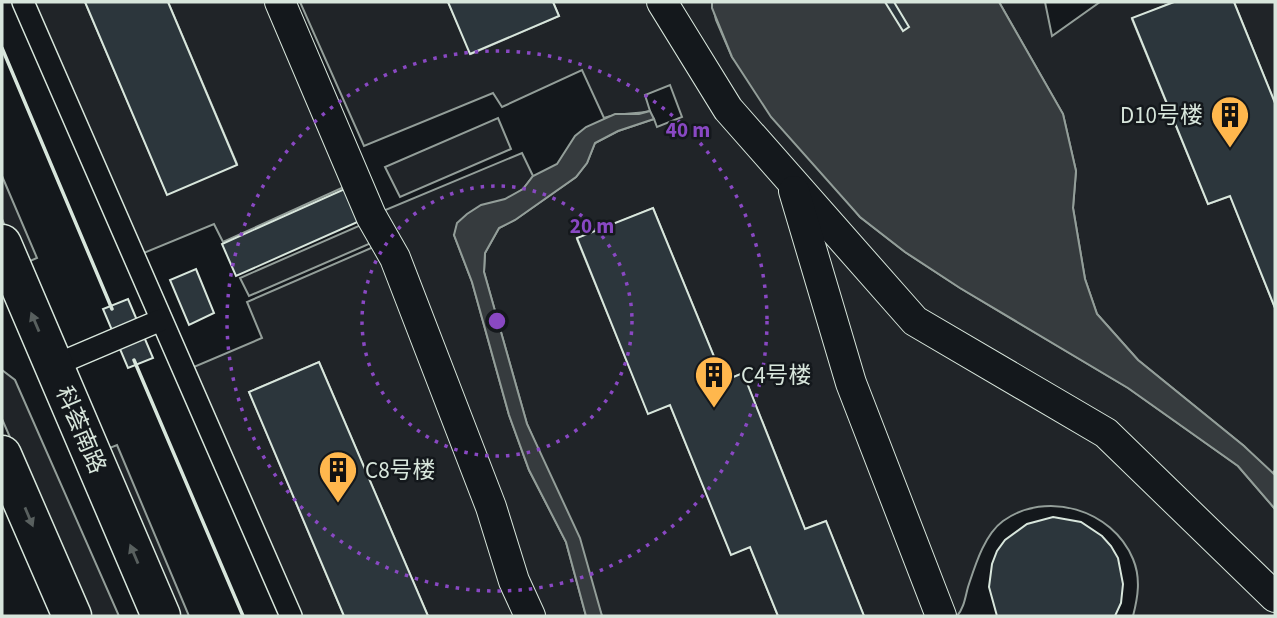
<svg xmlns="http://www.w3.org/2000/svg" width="1277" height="618" viewBox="0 0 1277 618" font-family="'Source Sans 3','Noto Sans SC',sans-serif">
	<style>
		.green { fill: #202428; stroke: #939e99; stroke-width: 2 }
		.water { fill: #363b3e; stroke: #939e99; stroke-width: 2 }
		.building { fill: #2c363c; stroke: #d8e6dc; stroke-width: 2 }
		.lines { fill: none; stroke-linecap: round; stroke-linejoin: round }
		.service-casing { stroke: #d8e6dc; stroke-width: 24 }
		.pedestrian-casing { stroke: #d8e6dc; stroke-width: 32 }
		.tertiary-casing { stroke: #d8e6dc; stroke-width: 41 }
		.service { stroke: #14181c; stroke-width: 21 }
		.pedestrian { stroke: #14181c; stroke-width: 30 }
		.tertiary { stroke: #14181c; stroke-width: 38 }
		.wall { stroke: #d8e6dc; stroke-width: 3.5 }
		.oneway { fill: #59605f }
		.ring { fill: none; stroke: #8948c3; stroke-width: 3.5; stroke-dasharray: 3.5 7 }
		.labels { text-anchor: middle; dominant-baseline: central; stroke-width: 5; stroke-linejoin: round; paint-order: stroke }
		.poi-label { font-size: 23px; fill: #d8e6dc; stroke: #14181c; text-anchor: start }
		.street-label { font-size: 23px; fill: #d8e6dc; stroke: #14181c }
		.centre { fill: #8948c3; stroke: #14181c; stroke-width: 3.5 }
		.ring-label { font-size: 21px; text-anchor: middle; font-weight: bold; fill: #8948c3; stroke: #14181c; stroke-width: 5; stroke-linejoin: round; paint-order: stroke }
	</style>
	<rect width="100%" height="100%" fill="#14181c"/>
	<g class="green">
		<path d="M23 2H85L167 194 237 164 168 2H279L355 182 223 242 214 224 134 257Z"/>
		<path d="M300 2H448L471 54 559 16 553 2H712L716 20 732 57 860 217 905 252 960 288 1128 388 1238 466 1275 509V616H1133C1138 597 1141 578 1133 559 1112 509 1046 490 1003 521 984 535 975 566 968 587 965 598 964 608 957 616H864L826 521 805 529 743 373 724 381 653 208 577 239 648 413 670 405 731 554 750 547 778 616H602L555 488 527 424 484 272 485 253 499 228 515 220 576 177 587 163 595 143 618 131 654 119 657 127 682 117 670 85 645 95 650 111C634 115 620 112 604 118L582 70 502 107 493 93 364 146Z"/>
		<path d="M999 2H1045L1052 36 1100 2H1174L1132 19 1208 204 1230 196 1275 308V470L1271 475 1244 446 1138 360 1097 314 1085 279 1073 208 1076 171 1063 114Z"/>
		<path d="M1234 2H1275V103Z"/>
		<path d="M498 118 511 149 400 197 385 167Z"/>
		<path d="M522 153 533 176 523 189 454 235 472 282 509 415 529 470 566 542 586 616H428L319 362 249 392 344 616H295L189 369 262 338 247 302 385 242 371 216Z"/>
		<path d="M2 176 37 258 21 265 2 219Z"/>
		<path d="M370 221 378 240 249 296 240 278Z"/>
		<path d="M2 370 15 380 119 616H88L2 419Z"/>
		<path d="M117 445 189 616H172L102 451Z"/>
	</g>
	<g class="water">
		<path d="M712 2H999L1063 114 1076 171 1073 208 1085 279 1097 314 1138 360 1244 446 1275 475V509L1238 466 1128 388 960 288 905 252 860 217 771 117 732 57 712 8Z"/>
		<path d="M650 111 654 119 618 131 595 143 587 163 576 177 515 220 499 228 485 253 484 272 527 424 580 538 602 616H586L566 542 529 470 509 415 472 282 454 235 457 223 467 214 481 205 505 199 523 189 533 176 557 164 575 136 586 127 615 114H639Z"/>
	</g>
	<g class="building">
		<path d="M85 2H168L237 165 167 195Z"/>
		<path d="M448 2H553L559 16 470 54Z"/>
		<path d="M885 2H894L909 27 903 31Z"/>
		<path d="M1174 2H1234L1275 103V308L1230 196 1208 204 1132 18Z"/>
		<path d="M358 183 371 216 236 276 222 244Z"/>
		<path d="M653 208 724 381 743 373 805 529 826 521 864 616H778L750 547 731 555 670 405 648 414 577 238Z"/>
		<path d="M196 269 214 313 189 325 170 280Z"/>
		<path d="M128 299 153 358 128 368 103 309Z"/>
		<path d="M319 362 428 616H344L249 392Z"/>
		<path d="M1053 517 1081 522 1102 536 1111 546 1118 558 1123 584 1121 603 1115 616H997L989 587 992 564 997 551 1005 540 1027 524Z"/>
	</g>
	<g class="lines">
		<g class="service-casing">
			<g id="service">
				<path d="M23 2 291 616"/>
				<path d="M53 366 161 320"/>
			</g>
		</g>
		<g class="pedestrian-casing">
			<g id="pedestrian">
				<path d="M280 2 371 216 395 258 491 507 514 581 530 616"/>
				<path d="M662 2 728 109 915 321 1106 433 1275 597"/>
				<path d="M794 191 851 383 941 616"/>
			</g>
		</g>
		<g class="tertiary-casing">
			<g id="tertiary">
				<path d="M2 244 161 616"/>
				<path d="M2 455 72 616"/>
			</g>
		</g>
		<use href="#service" class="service"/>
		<use href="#pedestrian" class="pedestrian"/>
		<use href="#tertiary" class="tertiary"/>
		<g class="wall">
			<path d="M2 48 112 309"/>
			<path d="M134 360 243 616"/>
		</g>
	</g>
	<defs><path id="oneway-solid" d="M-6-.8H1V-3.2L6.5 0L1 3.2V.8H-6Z" transform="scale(1.75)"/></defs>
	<g class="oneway">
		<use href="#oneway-solid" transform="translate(35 322) rotate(-113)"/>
		<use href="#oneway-solid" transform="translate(29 517) rotate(67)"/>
		<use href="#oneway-solid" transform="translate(134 554) rotate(-113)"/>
	</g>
	<g class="ring">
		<circle cx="497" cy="321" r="135"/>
		<circle cx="497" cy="321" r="270"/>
	</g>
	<defs>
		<g id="building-pin" transform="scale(2.0125)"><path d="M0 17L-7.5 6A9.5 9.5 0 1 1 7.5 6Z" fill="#ffb74d" stroke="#14181c"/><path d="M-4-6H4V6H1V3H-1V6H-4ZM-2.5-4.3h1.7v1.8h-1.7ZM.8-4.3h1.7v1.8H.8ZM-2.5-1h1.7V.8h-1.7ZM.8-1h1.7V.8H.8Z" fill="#111"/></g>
	</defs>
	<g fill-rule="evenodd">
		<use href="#building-pin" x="1230" y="115"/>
		<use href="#building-pin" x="714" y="375"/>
		<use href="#building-pin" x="338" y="470"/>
	</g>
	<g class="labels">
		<g class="poi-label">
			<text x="1203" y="115" text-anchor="end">D10号楼</text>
			<text x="741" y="375">C4号楼</text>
			<text x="365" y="470">C8号楼</text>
		</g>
		<g class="street-label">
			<text transform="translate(81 430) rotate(67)">科荟南路</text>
		</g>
	</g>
	<circle cx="497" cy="321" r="10" class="centre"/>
	<g class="ring-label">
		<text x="688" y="137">40 m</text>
		<text x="592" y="233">20 m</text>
	</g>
	<rect width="1277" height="618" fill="none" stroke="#d8e6dc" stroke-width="7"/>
</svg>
